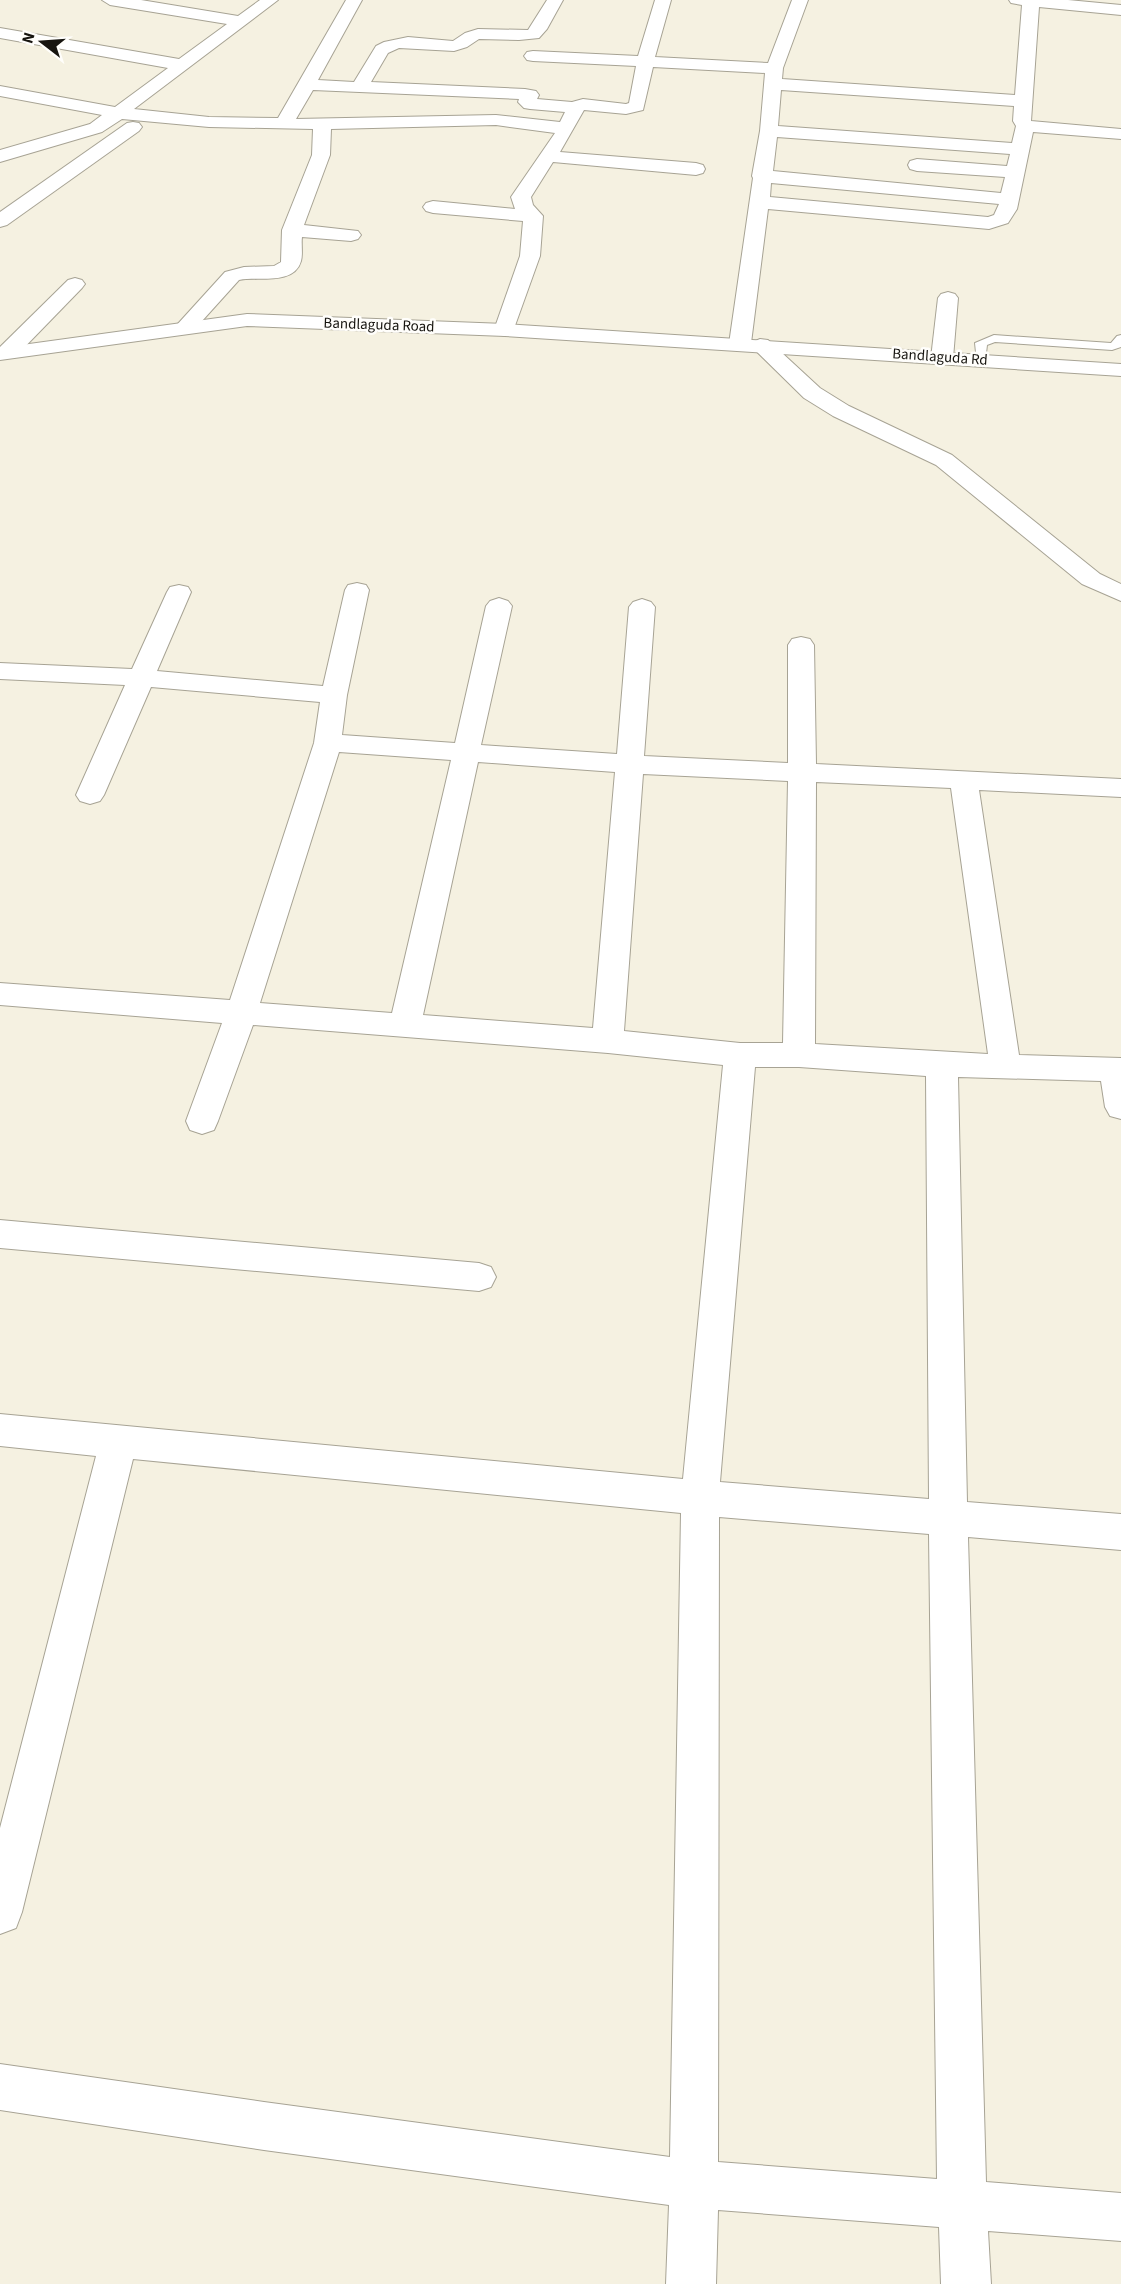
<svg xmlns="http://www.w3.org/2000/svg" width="1121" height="2284" viewBox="0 0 1121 2284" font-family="'Source Sans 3',sans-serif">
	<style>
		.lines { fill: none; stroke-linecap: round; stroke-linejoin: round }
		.lane-casing { stroke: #a7a394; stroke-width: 2 }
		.street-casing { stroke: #a7a394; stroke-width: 2 }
		.secondary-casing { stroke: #a7a394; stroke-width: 2 }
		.lane { fill: #fff; fill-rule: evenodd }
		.street { fill: #fff; fill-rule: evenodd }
		.secondary { fill: #fff; fill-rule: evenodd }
		.labels { text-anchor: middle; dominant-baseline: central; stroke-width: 5; stroke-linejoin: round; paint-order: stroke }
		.far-street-label { font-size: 15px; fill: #171510; stroke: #fffefb }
	</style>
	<rect width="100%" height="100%" fill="#f5f1e1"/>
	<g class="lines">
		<g class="lane-casing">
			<path id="lane" d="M994 335 1111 343 1117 336 1121 335V347L1112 350 995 342 987 345 985 362H977L975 343Z"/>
		</g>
		<g class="street-casing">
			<g id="street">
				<path d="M102 0H141L238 16 260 0H278L134 109 209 117 278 118 346 0H362L318 80 354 82 376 46 384 42 408 37 453 41 465 33 478 29 528 30 547 0H563L547 29 539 38 519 40 479 39 467 47 454 51 399 48 388 53 371 82 525 89 536 91 539 95 537 99 572 102 583 99 626 104 629 103 636 66 533 61 527 60 524 56 527 52 533 51 638 56 655 0H671L655 57 768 63 792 0H808L783 68 782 79 1015 95 1022 5 1011 3 1009 0H1068L1121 5V15L1039 7 1031 121 1121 129V139L1033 132 1017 209 1008 223 989 229 768 209 751 343 760 339 768 340 820 388 849 406 952 455 1100 574 1121 584V601L1082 584 936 465 833 416 804 398 750 345 740 350 732 349 729 344 753 178 752 176 760 131 765 73 653 67 643 110 626 114 584 110 560 152 696 163 703 165 705 169 703 173 696 175 553 162 531 197 533 205 543 216 540 256 512 334 505 336 498 334 494 330 520 256 523 221 433 213 426 211 423 207 426 203 433 201 515 209 511 197 555 133 496 125 331 129 330 155 304 225 358 231 361 235 358 239 351 241 302 237C301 244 303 254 301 261 294 286 257 276 239 280L193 331 186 333 179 331 175 327 225 272 244 267 274 266 281 262 282 230 312 155 313 129 209 127 122 119 102 132 0 162V150L90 124 102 115 0 96V86L115 107 168 68 0 38V28L179 59 227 24 110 5ZM313 90 519 99 518 102 524 108 530 109 565 112 560 122 496 115 296 119ZM781 90 1014 106 1013 121 1016 126 1012 143 778 126ZM777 137 1010 154 1007 166 917 159 910 161 908 165 910 169 917 171 1005 177 1001 193 773 171ZM771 183 999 204 994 215 988 217 770 197Z"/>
				<path d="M133 122 139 123 142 127 139 131 7 225 0 227V212L127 123Z"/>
				<path d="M75 278 82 280 85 284 82 288 14 358H0V347L68 280Z"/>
				<path d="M948 292 955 294 958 298 953 358 950 363 942 364 934 363 931 358 938 298 941 294Z"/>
				<path d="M357 583 366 585 369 590 347 695 342 735 455 743 486 606 490 601 499 598 508 601 512 606 481 745 617 754 629 607 633 602 642 599 651 602 655 607 644 756 788 763V645L792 639 801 637 810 639 814 645 816 764 1121 779V797L979 790 1019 1055 1121 1058V1119L1110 1116 1105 1107 1101 1081 958 1077 967 1502 1121 1514V1550L968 1537 986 2182 1121 2193V2241L988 2231 991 2284H941L939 2227 718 2210 716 2284H666L669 2205 264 2150 0 2110V2064L264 2102 670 2157 681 1513 133 1459 22 1912 16 1928 0 1934V1828L96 1456 0 1446V1414L683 1479 723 1065 608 1053 253 1025 218 1121 214 1130 202 1134 190 1130 186 1121 222 1023 0 1005V983L230 1000 314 743 320 702 151 687 104 795 100 801 90 804 80 801 76 795 125 685 0 679V663L132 669 167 592 170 587 179 585 188 587 191 592 157 671 323 686 345 590 348 585ZM339 752 451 760 392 1013 260 1003ZM478 762 615 772 593 1028 423 1015ZM643 774 788 781 783 1043H740L624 1031ZM816 782 951 788 988 1054 815 1044ZM755 1067H799L926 1076 929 1499 720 1482ZM719 1517 929 1534 937 2179 718 2162Z"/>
				<path d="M0 1220 479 1263 491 1267 496 1277 491 1287 479 1291 0 1248Z"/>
			</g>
		</g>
		<g class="secondary-casing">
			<path id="secondary" d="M247 314 505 324 1121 364V376L505 336 247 326 0 360V348Z"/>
		</g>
		<use href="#lane" class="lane"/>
		<use href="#street" class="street"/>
		<use href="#secondary" class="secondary"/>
	</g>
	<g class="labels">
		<g class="far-street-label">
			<text transform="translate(379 325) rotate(2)">Bandlaguda Road</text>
			<text transform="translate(940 357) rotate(4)">Bandlaguda Rd</text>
		</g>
	</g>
	<g transform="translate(42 42) rotate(287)" stroke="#fffefb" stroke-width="4.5" paint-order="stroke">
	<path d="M0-4.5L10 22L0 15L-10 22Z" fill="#171510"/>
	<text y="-9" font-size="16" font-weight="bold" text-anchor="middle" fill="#171510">N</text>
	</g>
</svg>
